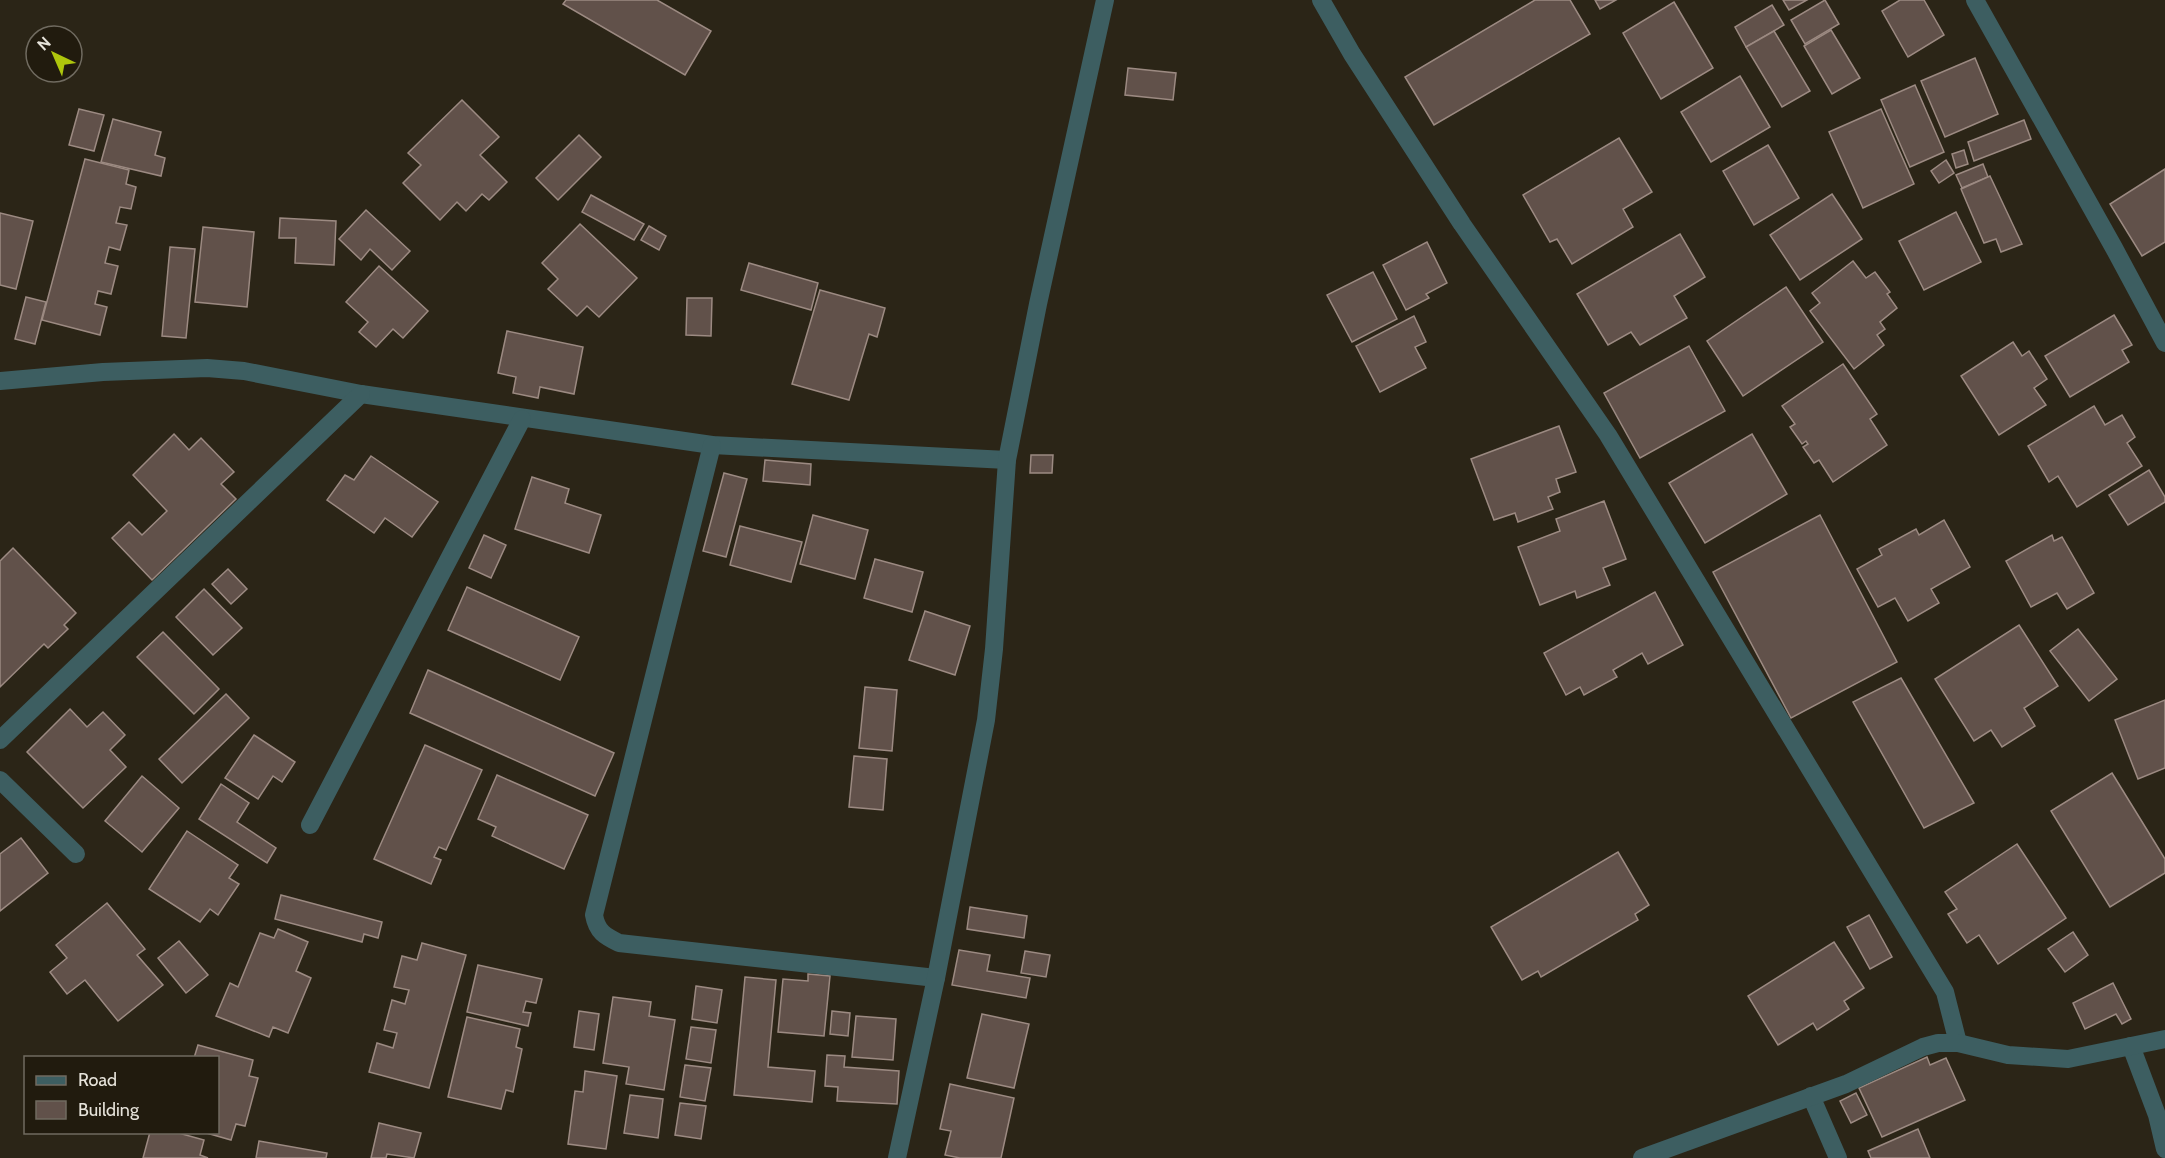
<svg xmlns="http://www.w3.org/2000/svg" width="2165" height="1158" viewBox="0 0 2165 1158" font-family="Cabin,sans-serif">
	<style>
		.building { fill: #61514a; stroke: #9c8a82; stroke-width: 1.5 }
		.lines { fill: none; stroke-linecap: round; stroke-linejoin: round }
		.minor { stroke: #3d5e61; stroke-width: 18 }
	</style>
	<rect width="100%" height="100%" fill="#2b2517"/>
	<g class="building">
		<path d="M566 0H657L711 31 685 75 563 4Z"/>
		<path d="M1535 0H1570L1590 34 1434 125 1405 77Z"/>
		<path d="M1595 0H1616L1600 9Z"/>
		<path d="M1783 0H1807L1789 10Z"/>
		<path d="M1825 0 1839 24 1805 44 1791 20Z"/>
		<path d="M1900 0H1924L1944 35 1908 57 1882 11Z"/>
		<path d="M1674 2 1713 68 1661 99 1623 33Z"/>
		<path d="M1772 5 1784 25 1746 47 1735 27Z"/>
		<path d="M1831 30 1860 78 1832 94 1804 46Z"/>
		<path d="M1774 31 1810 91 1782 107 1746 47Z"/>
		<path d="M1975 58 1998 114 1945 137 1921 81Z"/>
		<path d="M1128 68 1176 73 1173 100 1125 95Z"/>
		<path d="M1740 76 1770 127 1711 162 1681 112Z"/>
		<path d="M1915 85 1944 152 1910 167 1881 100Z"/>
		<path d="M462 100 499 137 480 155 507 182 489 200 482 194 466 211 457 202 440 220 403 183 421 165 408 153Z"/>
		<path d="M79 109 104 115 94 151 69 145Z"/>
		<path d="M1881 109 1914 184 1863 208 1829 132Z"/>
		<path d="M113 119 161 132 155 155 165 158 161 176 101 162Z"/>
		<path d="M2024 120 2031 139 1974 161 1968 142Z"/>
		<path d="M579 135 601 157 558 200 536 178Z"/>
		<path d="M1619 138 1652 192 1623 209 1633 227 1572 264 1557 239 1550 242 1523 195Z"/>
		<path d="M1768 145 1799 198 1754 225 1723 171Z"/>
		<path d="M1964 150 1968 164 1956 168 1952 154Z"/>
		<path d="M85 159 129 170 126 184 136 187 131 209 120 207 116 223 127 225 120 250 109 247 105 263 118 266 111 294 98 291 95 304 107 307 100 335 42 320Z"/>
		<path d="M1946 160 1954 173 1939 183 1931 171Z"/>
		<path d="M1983 164 1988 177 1962 188 1956 175Z"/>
		<path d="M2165 169V242L2142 256 2110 204Z"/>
		<path d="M1990 176 2022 244 2001 252 1996 239 1984 243 1961 189Z"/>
		<path d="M1832 194 1862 239 1800 280 1770 235Z"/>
		<path d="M591 195 644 224 634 240 582 212Z"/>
		<path d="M366 210 410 251 392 270 370 249 361 260 339 239Z"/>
		<path d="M1956 212 1981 262 1924 290 1899 241Z"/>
		<path d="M0 213 33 221 16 289 0 285Z"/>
		<path d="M280 218 336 221 334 265 295 263 296 238H279Z"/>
		<path d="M580 224 637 278 599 317 587 306 577 316 548 289 558 279 542 263Z"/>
		<path d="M649 226 666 236 659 250 641 240Z"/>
		<path d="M203 227 254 232 247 307 195 302Z"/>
		<path d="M1680 234 1705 277 1674 296 1687 318 1640 345 1631 332 1608 345 1577 294Z"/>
		<path d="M1427 242 1447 283 1426 294 1429 298 1406 310 1383 265Z"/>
		<path d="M170 247 195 249 186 338 162 336Z"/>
		<path d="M1853 261 1866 278 1875 272 1890 292 1887 294 1897 308 1880 322 1885 329 1877 335 1884 345 1854 369 1810 311 1820 303 1812 293Z"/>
		<path d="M749 263 818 283 811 310 741 290Z"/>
		<path d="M379 266 428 311 403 338 393 329 376 347 359 332 368 322 346 302Z"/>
		<path d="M1373 272 1397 319 1352 342 1327 295Z"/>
		<path d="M1786 287 1823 342 1743 396 1707 341Z"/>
		<path d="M820 290 885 308 877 337 869 334 849 400 792 384Z"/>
		<path d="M26 297 46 302 35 344 15 339Z"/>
		<path d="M687 298H712L711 336 686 335Z"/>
		<path d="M2114 315 2132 345 2122 350 2129 362 2070 397 2045 356Z"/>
		<path d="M1414 316 1426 342 1415 347 1426 368 1380 392 1356 346Z"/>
		<path d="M507 331 583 347 574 394 540 387 538 398 513 393 516 377 498 373Z"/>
		<path d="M2013 342 2022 356 2029 351 2047 379 2034 388 2046 405 1999 435 1961 376Z"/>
		<path d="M1689 346 1725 411 1640 458 1604 393Z"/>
		<path d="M1843 364 1877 414 1870 419 1887 445 1833 482 1819 460 1814 463 1803 447 1808 444 1806 441 1802 444 1790 427 1795 424 1782 406Z"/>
		<path d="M2094 406 2105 425 2122 415 2135 437 2127 443 2142 466 2077 507 2058 476 2049 482 2028 446Z"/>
		<path d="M1559 426 1576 472 1556 479 1560 492 1548 497 1553 509 1518 522 1515 513 1494 520 1471 459Z"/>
		<path d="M174 434 189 450 201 438 234 472 221 484 236 499 152 580 112 538 129 522 142 535 167 511 133 475Z"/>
		<path d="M1752 434 1787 494 1705 543 1669 483Z"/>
		<path d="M1031 455H1053L1052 473H1030Z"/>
		<path d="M371 456 438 502 412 537 385 518 374 533 327 500 345 475 354 480Z"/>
		<path d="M765 460 811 464 810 485 763 481Z"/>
		<path d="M2149 470 2165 497V502L2128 525 2109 495Z"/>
		<path d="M724 473 747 479 726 557 703 551Z"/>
		<path d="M532 477 569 489 565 503 601 515 589 553 515 529Z"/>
		<path d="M1604 501 1626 559 1603 568 1610 585 1577 598 1575 591 1540 605 1518 547 1560 531 1556 519Z"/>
		<path d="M813 515 868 530 855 579 800 564Z"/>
		<path d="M1820 515 1897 662 1791 718 1713 572Z"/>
		<path d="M1944 520 1970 567 1931 589 1939 603 1908 621 1895 598 1878 607 1857 569 1882 555 1879 549 1916 529 1919 535Z"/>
		<path d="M740 526 802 542 791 582 730 565Z"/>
		<path d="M484 535 506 545 491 578 469 568Z"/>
		<path d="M2052 535 2054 541 2062 537 2094 593 2067 609 2057 593 2031 607 2006 561Z"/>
		<path d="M13 548 76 613 64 625 68 629 48 648 44 644 0 687V561Z"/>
		<path d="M875 559 923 572 912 612 864 598Z"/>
		<path d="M228 569 247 589 231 604 212 584Z"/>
		<path d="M467 587 579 637 560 680 448 630Z"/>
		<path d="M204 589 242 628 213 655 176 617Z"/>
		<path d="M1655 592 1683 645 1648 664 1642 653 1613 670 1617 677 1584 695 1580 687 1566 695 1544 653Z"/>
		<path d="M925 611 970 626 955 675 909 660Z"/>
		<path d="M2019 625 2058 686 2024 708 2035 726 2002 747 1991 730 1974 741 1935 679Z"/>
		<path d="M2078 629 2117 679 2089 701 2050 651Z"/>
		<path d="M163 632 219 689 194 714 137 657Z"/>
		<path d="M428 670 614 753 595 796 410 713Z"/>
		<path d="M1901 678 1974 803 1924 828 1853 702Z"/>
		<path d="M865 687 897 690 892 751 859 748Z"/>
		<path d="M226 694 249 718 182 783 159 759Z"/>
		<path d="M2165 700V768L2138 779 2115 720Z"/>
		<path d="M70 709 87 727 103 712 125 735 110 750 126 767 83 808 27 752Z"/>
		<path d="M254 735 295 762 282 782 273 776 258 799 225 778Z"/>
		<path d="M425 745 482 770 446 850 439 847 434 857 441 860 431 884 374 859Z"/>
		<path d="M854 756 887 759 883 810 849 807Z"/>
		<path d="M2112 773 2165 859V873L2110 907 2051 811Z"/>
		<path d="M497 775 588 815 564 869 492 836 496 827 478 819Z"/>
		<path d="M142 776 179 808 142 852 105 821Z"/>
		<path d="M221 784 249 803 237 822 276 848 267 863 199 819Z"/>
		<path d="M187 831 238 865 229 878 239 884 218 915 210 909 200 922 149 889Z"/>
		<path d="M21 838 48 873 0 911V854Z"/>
		<path d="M2017 844 2066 918 1998 964 1979 935 1967 943 1948 914 1957 909 1945 892Z"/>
		<path d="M1618 852 1649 905 1635 914 1638 920 1541 977 1538 971 1522 980 1491 927Z"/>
		<path d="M281 895 382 922 378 938 364 934 362 942 275 919Z"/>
		<path d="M107 903 145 949 137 955 163 985 118 1021 85 980 67 994 50 972 67 958 56 945Z"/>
		<path d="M970 907 1027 916 1024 938 967 929Z"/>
		<path d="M1869 915 1892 957 1870 969 1847 927Z"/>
		<path d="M278 929 308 942 296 971 311 978 288 1033 273 1027 269 1037 216 1016 230 983 238 987 260 933 274 938Z"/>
		<path d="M2073 932 2088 955 2065 972 2048 949Z"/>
		<path d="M179 941 208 975 186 993 158 958Z"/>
		<path d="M1834 942 1864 988 1844 1001 1849 1009 1817 1030 1813 1023 1778 1045 1748 996Z"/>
		<path d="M422 943 466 955 429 1088 369 1072 377 1043 393 1048 397 1033 384 1030 392 1000 405 1004 409 990 394 987 402 956 417 960Z"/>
		<path d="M959 950 990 955 987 971 1030 978 1026 998 952 985Z"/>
		<path d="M1025 951 1050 955 1046 977 1021 973Z"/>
		<path d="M478 965 542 979 536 1003 526 1001 523 1012 531 1013 528 1026 467 1012Z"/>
		<path d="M808 974 830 976 824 1036 778 1032 783 979 808 981Z"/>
		<path d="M745 977 776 980 768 1067 815 1071 812 1102 734 1095Z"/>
		<path d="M2113 983 2131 1019 2122 1024 2116 1014 2085 1029 2073 1003Z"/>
		<path d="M696 986 722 990 717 1023 692 1019Z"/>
		<path d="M613 997 651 1002 649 1016 675 1020 664 1090 626 1084 629 1067 603 1063Z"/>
		<path d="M579 1011 599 1014 594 1050 574 1047Z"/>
		<path d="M832 1011 850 1013 848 1036 830 1034Z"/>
		<path d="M982 1014 1029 1024 1014 1088 967 1078Z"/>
		<path d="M856 1016 896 1019 893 1060 852 1057Z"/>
		<path d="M467 1017 520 1029 516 1047 522 1049 513 1092 506 1090 501 1109 448 1097Z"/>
		<path d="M691 1027 716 1030 711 1063 686 1059Z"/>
		<path d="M198 1045 253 1060 249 1076 258 1078 245 1126 236 1124 231 1140 203 1132H218V1058H194Z"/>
		<path d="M827 1055 845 1056 844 1067 899 1071 897 1104 837 1101 838 1087 825 1086Z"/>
		<path d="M1927 1057 1930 1065 1946 1058 1965 1100 1882 1137 1859 1088Z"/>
		<path d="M685 1065 711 1068 705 1101 680 1097Z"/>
		<path d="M585 1071 617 1076 606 1149 568 1144 575 1091 583 1092Z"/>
		<path d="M950 1084 1014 1098 1001 1158H960L945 1155 951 1131 940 1129Z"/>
		<path d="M1856 1093 1867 1115 1851 1123 1840 1101Z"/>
		<path d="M630 1095 663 1099 658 1138 624 1133Z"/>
		<path d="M680 1103 706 1106 701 1139 675 1135Z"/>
		<path d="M379 1123 421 1133 414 1158 387 1154 386 1158H371Z"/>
		<path d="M1918 1129 1930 1158H1871L1868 1151Z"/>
		<path d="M150 1132H175L204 1140 200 1155 208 1158H143Z"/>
		<path d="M259 1141 327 1153 326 1158H256Z"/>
	</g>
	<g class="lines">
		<g class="minor">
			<path d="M1321 0 1352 54 1462 224 1608 435 1945 992 1958 1043"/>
			<path d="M1975 0 2114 248 2165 343"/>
			<path d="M0 381 103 372 207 368 244 371 361 394 712 445 1007 460"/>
			<path d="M712 445 594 915C597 932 605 936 619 943L936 978"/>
			<path d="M0 740 361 394"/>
			<path d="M0 780 76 854"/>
			<path d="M310 825 522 419"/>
			<path d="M2131 1046 2157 1115 2165 1149"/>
			<path d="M1811 1096 1838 1158"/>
			<path d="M897 1158 936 978 986 720 994 649 1007 460 1038 304 1105 0"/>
			<path d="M1642 1158 1846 1084 1923 1047 1938 1043H1958L2008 1055 2068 1059 2165 1039"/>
		</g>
	</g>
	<rect x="24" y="1056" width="195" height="78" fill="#211b0e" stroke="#706b60" stroke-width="1.5"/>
	<rect x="36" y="1076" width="30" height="9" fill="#3d5e61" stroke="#706b60" stroke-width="1.5"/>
	<text x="78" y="1086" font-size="18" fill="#e6e3da">Road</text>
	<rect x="36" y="1101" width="30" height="18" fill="#61514a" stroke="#706b60" stroke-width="1.5"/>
	<text x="78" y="1116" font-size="18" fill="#e6e3da">Building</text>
	<g transform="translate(54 54) rotate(316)"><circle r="28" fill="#211b0e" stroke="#706b60" stroke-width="1.5"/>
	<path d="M0-4.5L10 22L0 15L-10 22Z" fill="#aec60c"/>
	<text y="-9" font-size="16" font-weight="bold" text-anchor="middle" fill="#e6e3da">N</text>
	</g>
</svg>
